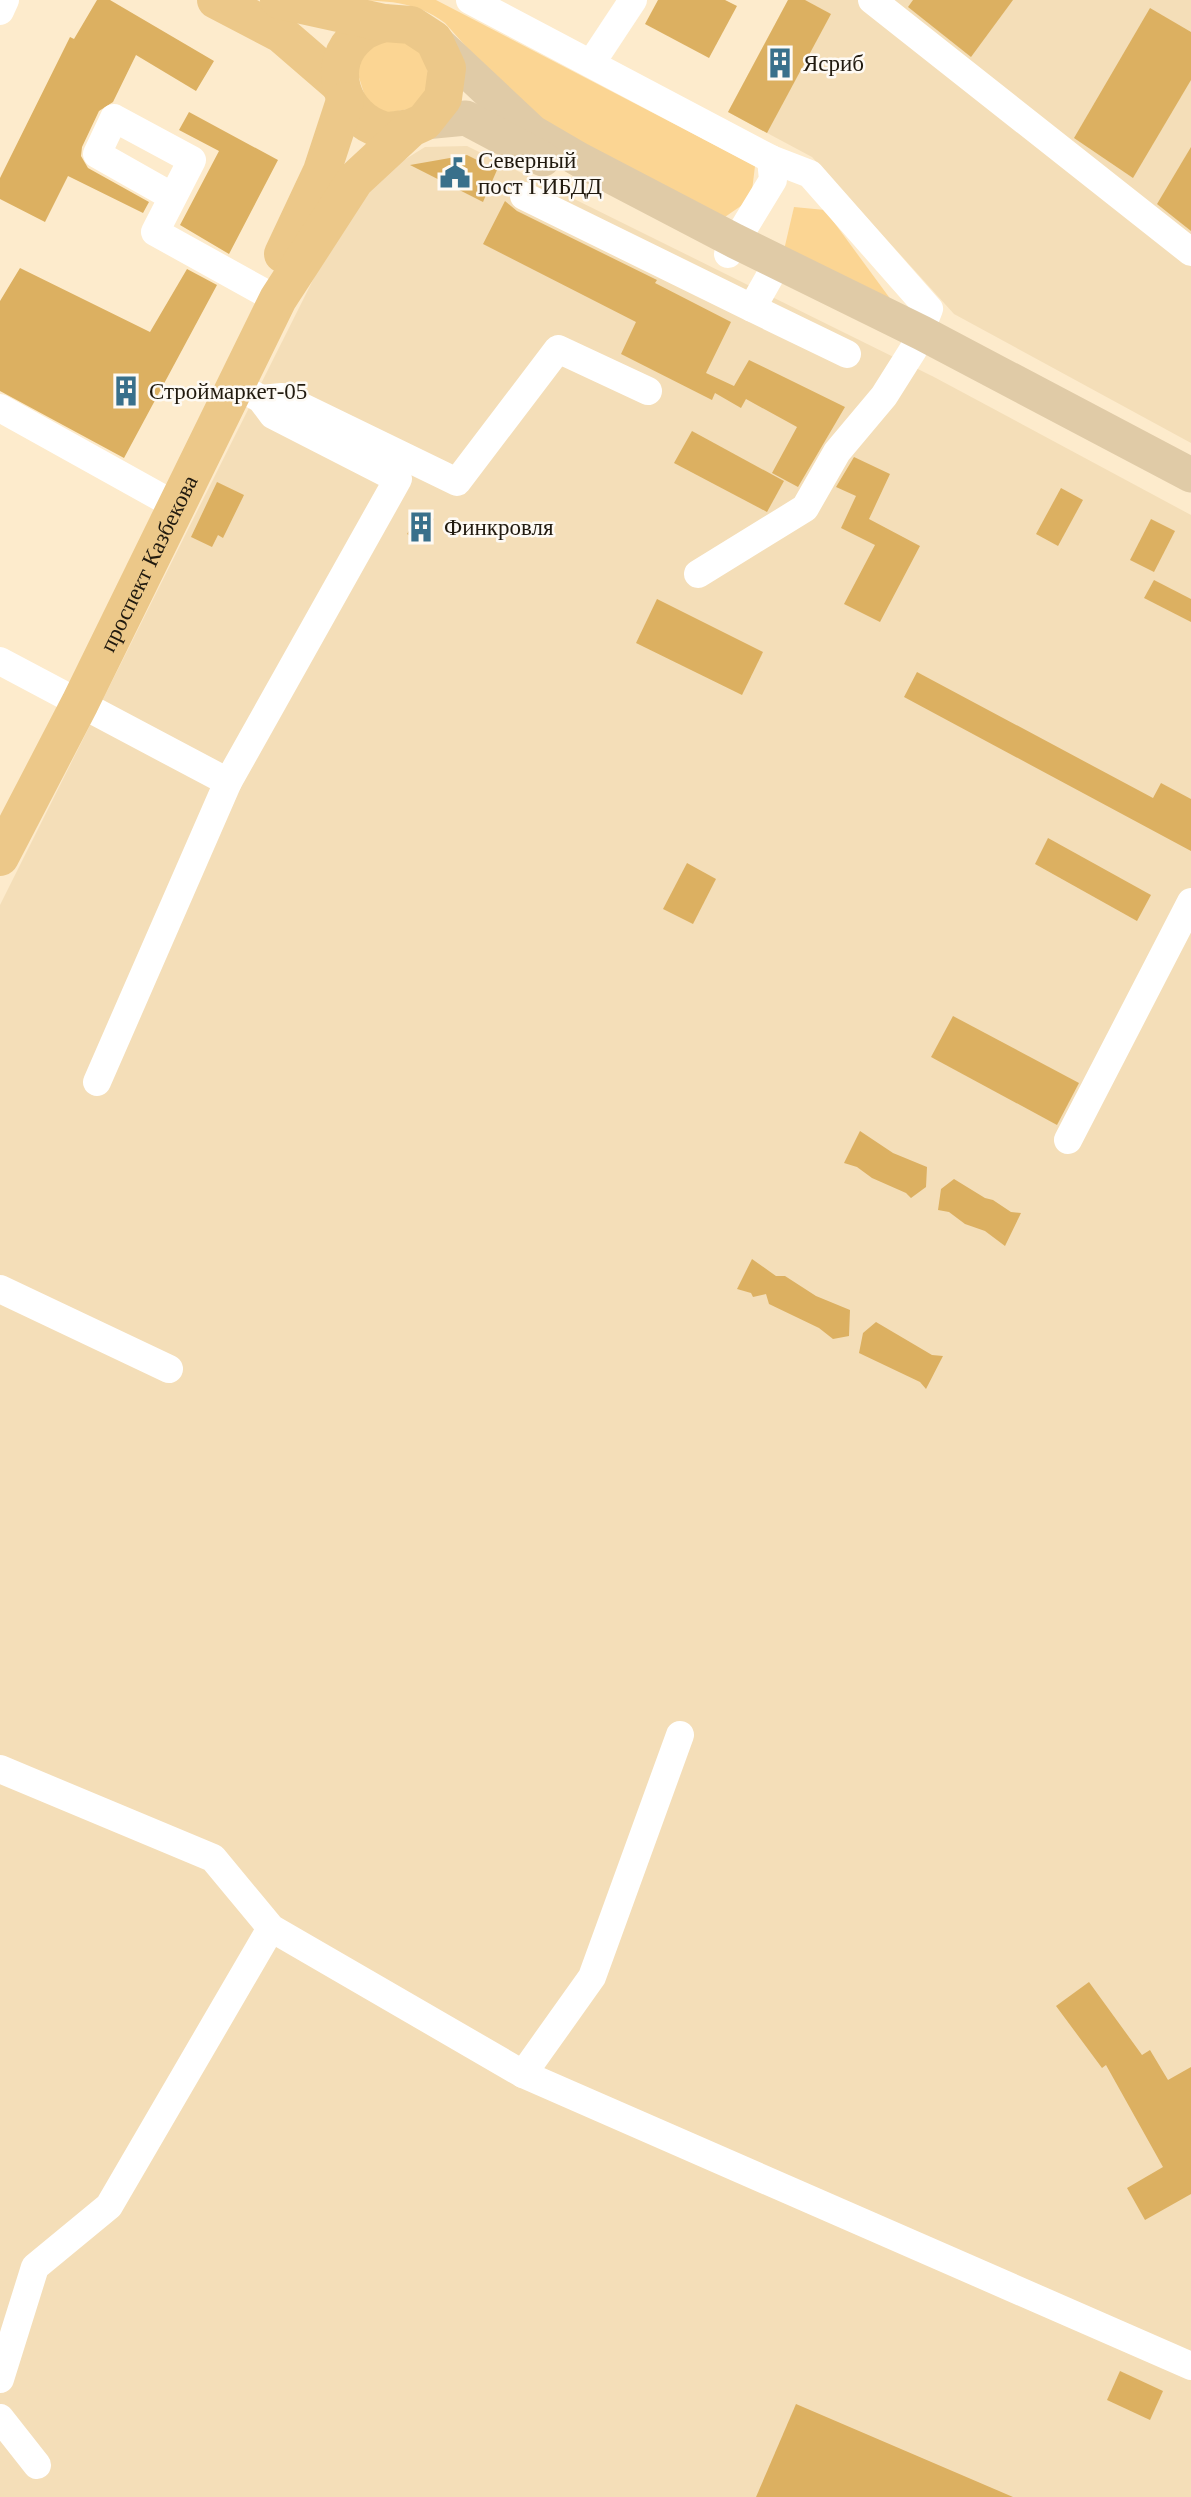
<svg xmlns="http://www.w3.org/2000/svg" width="1191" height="2497" viewBox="0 0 1191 2497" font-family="Georgia,serif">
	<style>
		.built { fill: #f4deb8 }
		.green { fill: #fbd593 }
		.building { fill: #dcb061 }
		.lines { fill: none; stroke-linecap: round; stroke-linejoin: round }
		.minor { stroke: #fff; stroke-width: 28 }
		.major { stroke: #e0cba7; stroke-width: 35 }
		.highway { stroke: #ecc889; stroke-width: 38 }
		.labels { text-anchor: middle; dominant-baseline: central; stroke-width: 5; stroke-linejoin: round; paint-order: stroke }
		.poi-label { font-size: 23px; fill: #211a0f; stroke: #fefaf4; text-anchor: start }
		.street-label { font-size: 23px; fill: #211a0f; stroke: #fefaf4 }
	</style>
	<rect width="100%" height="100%" fill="#fdebcc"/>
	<g class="built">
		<path d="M788 0H1191V443L954 314 812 157 728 112Z"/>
		<path d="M467 146 934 377 1191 515V2497H0V905L359 188 425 147Z"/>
	</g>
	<g class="green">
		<path d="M348 0H436L755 166 751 199 722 219 531 120 445 23C415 0 384 1 348 0Z"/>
		<path d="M386 33 426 45 430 105 371 116 353 58Z"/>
		<path d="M794 207 825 210 897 308 784 250Z"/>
	</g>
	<g class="building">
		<path d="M97 0H110L214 61 196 91 136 55 113 102 99 111 82 147 81 156 88 168 149 202 143 213 68 176 45 222 0 199V178L70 37 74 39Z"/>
		<path d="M658 0H725L737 6 709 58 645 24Z"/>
		<path d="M788 0H805L831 14 767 133 728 112Z"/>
		<path d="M913 0H1013L971 57 908 7Z"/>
		<path d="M1150 8 1191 32V80L1133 178 1074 138Z"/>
		<path d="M189 112 278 160 229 254 180 225 219 151 179 130Z"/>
		<path d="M1191 147V231L1157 204Z"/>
		<path d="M467 155 497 170 483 202 410 165Z"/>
		<path d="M505 201 517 211 657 280 655 283 731 322 706 373 734 386 749 360 845 407 798 487 772 473 797 427 746 399 741 408 715 393 712 400 621 354 636 322 483 244Z"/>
		<path d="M20 268 150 332 187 269 217 285 124 458 0 391V301Z"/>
		<path d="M692 431 784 481 767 512 674 463Z"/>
		<path d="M854 457 890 474 869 519 920 546 880 622 844 604 875 545 841 528 856 496 836 487Z"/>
		<path d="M217 482 244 495 223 538 218 535 212 547 191 537Z"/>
		<path d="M1061 488 1083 500 1058 546 1036 534Z"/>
		<path d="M421 511 434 519 421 542 407 534Z"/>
		<path d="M1151 519 1175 531 1154 572 1130 560Z"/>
		<path d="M1154 580 1191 599V622L1144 598Z"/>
		<path d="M657 599 763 652 742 695 636 643Z"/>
		<path d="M917 672 1153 798 1161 783 1191 799V851L904 697Z"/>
		<path d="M1048 838 1151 895 1137 921 1035 864Z"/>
		<path d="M687 863 716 879 693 924 663 909Z"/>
		<path d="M953 1016 1079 1083 1057 1125 931 1057Z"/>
		<path d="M860 1131 893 1153 927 1167 926 1187 911 1198 906 1193 872 1178 857 1167 844 1163Z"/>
		<path d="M954 1179 985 1198 993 1200 1011 1212 1021 1213 1005 1246 985 1231 965 1224 949 1212 938 1210 941 1189Z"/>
		<path d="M752 1259 776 1276H785L816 1296 850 1310 849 1336 833 1339 819 1328 769 1304 766 1294 753 1297 751 1293 737 1289Z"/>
		<path d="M876 1322 932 1355 943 1356 926 1389 920 1382 859 1353 863 1333Z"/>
		<path d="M1089 1982 1142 2055 1150 2050 1168 2080 1191 2067V2194L1145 2220 1127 2188 1163 2167 1106 2065 1102 2068 1056 2006Z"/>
		<path d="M1120 2371 1163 2391 1150 2420 1107 2400Z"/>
		<path d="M796 2404 1013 2497H756Z"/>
	</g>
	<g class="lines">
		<g class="minor">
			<path d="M470 0 771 159 773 180 728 254"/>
			<path d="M872 0 1191 252"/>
			<path d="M0 11 5 0"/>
			<path d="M592 62 633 0"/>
			<path d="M524 196 752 308 778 262"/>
			<path d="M173 197 97 154 114 118 192 160 155 232 265 293"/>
			<path d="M752 308 847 354"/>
			<path d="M261 399 282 397 457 482 558 349 648 391"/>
			<path d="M0 408 160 497"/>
			<path d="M698 574 805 508 837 452 884 396 913 350 929 309 810 174 771 159"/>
			<path d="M0 661 228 782 97 1082"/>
			<path d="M228 782 398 479 273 415 261 399 236 385"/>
			<path d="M1068 1140 1191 902"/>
			<path d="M0 1289 169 1369"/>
			<path d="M0 1769 213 1858 271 1928 523 2074 1191 2366"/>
			<path d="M523 2074 592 1977 680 1735"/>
			<path d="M0 2379 35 2267 109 2206 271 1928"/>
			<path d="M0 2418 37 2465"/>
		</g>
		<g class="major">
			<path d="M434 40 532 132 580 160 735 241 922 333 1191 475"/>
			<path d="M424 122 466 118 543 159"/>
		</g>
		<g class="highway">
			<path d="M216 0 281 34 340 85"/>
			<path d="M384 23C376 26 365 29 359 35 323 64 342 119 383 130 391 132 402 129 411 128"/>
			<path d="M283 254 322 171 345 101"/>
			<path id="s1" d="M0 857 80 703 278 299 355 180 411 128 424 122 443 98 447 68 434 40 411 25 384 23 279 0"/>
		</g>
	</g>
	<defs>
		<g id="building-bare" transform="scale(2.415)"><path d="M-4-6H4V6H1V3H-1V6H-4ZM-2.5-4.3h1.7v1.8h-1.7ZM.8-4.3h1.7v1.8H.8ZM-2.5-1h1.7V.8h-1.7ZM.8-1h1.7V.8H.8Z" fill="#39708b" stroke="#fefaf4" stroke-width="2.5" paint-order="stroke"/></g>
		<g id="civic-bare" transform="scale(2.415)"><path d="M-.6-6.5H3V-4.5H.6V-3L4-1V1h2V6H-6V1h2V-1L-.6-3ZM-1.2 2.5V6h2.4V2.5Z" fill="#39708b" stroke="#fefaf4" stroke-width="2.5" paint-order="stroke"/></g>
	</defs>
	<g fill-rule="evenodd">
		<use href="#building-bare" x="780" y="63"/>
		<use href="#civic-bare" x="455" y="173"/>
		<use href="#building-bare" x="126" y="391"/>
		<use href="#building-bare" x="421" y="527"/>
	</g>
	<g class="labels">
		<g class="poi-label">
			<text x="803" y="63">Ясриб</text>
			<text x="478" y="160">Северный<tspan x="478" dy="26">пост ГИБДД</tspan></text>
			<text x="149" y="391">Строймаркет-05</text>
			<text x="444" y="527">Финкровля</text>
		</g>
		<g class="street-label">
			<text stroke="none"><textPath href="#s1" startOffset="329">проспект Казбекова</textPath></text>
		</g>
	</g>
</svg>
